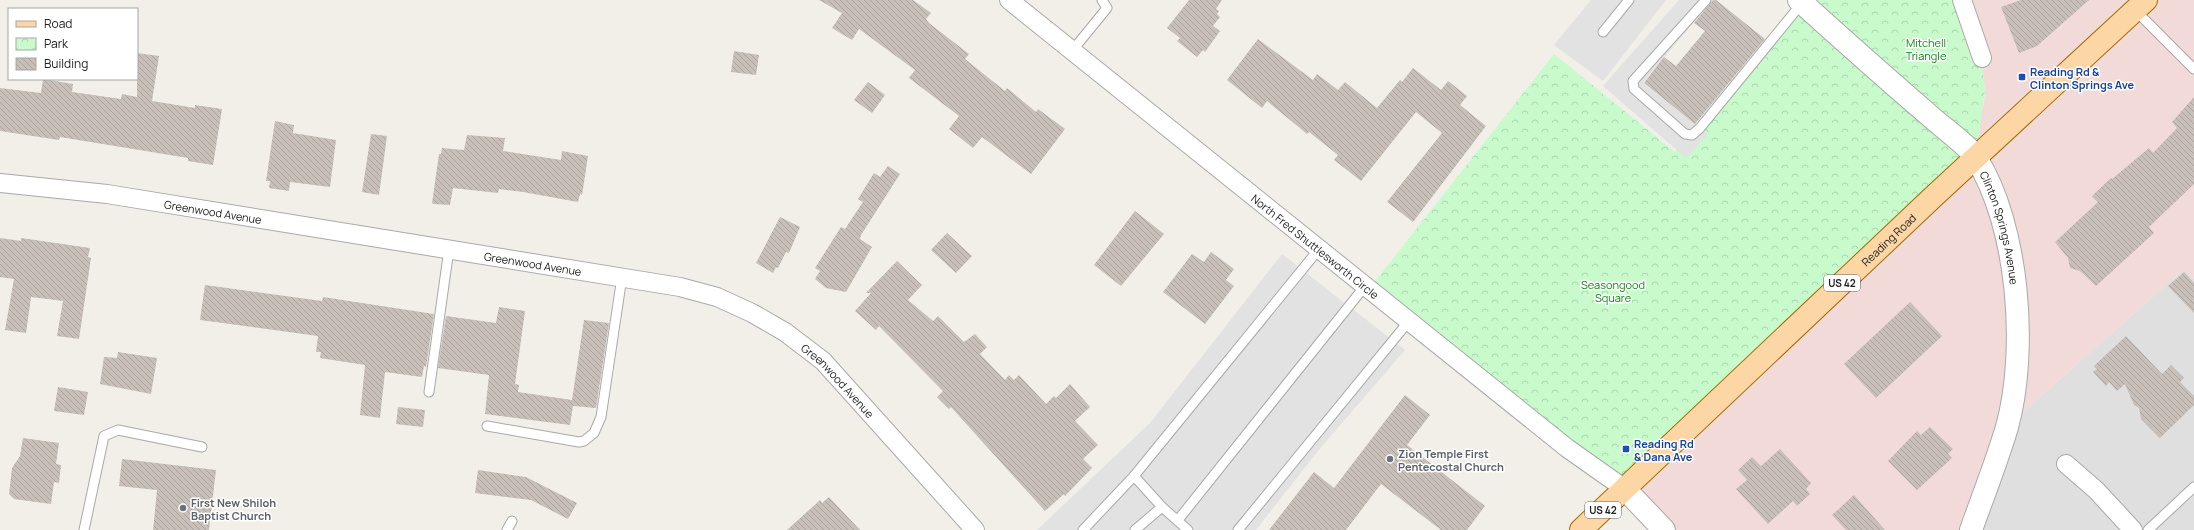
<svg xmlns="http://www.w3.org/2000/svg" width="2194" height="530" viewBox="0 0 2194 530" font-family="Manrope,sans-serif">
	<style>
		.residential { fill: #e0dfdf }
		.commercial { fill: #f2dad9 }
		.park { fill: url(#park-crowns) }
		.parking { fill: #e2e2e2 }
		.building { fill: url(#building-back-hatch) }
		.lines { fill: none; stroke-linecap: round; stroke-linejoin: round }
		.service-casing { stroke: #a9a9a9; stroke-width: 11 }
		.minor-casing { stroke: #a9a9a9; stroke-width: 20 }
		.tertiary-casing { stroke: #a9a9a9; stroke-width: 24 }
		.primary-casing { stroke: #a06b00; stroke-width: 24 }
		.service { stroke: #fff; stroke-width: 9 }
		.minor { stroke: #fff; stroke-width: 18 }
		.tertiary { stroke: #fff; stroke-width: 22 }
		.primary { stroke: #fcd6a4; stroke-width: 22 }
		.transit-dot { fill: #1a4fb4; stroke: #fff; stroke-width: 1.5 }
		.worship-dot { fill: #6b7280; stroke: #fff; stroke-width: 1.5 }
		.labels { text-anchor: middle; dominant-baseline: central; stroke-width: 3; stroke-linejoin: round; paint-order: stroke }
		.shield { fill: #fff; stroke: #646464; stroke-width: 1 }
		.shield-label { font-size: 10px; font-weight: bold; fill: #222 }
		.park-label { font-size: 11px; fill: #0c8416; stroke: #fff }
		.transit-label { font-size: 11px; font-weight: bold; fill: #164399; stroke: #fff; text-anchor: start }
		.street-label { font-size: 11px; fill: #222; stroke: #fff }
		.worship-label { font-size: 11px; font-weight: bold; fill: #5b616d; stroke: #fff; text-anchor: start }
	</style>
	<defs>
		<pattern id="park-crowns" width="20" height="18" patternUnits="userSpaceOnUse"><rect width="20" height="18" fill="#c8facc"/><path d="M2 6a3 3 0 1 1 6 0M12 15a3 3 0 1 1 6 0" fill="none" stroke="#acd6af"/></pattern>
		<pattern id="building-back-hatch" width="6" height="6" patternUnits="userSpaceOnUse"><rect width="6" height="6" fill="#c7bfb8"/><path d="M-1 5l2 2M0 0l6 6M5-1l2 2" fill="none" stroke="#aba49e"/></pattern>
	</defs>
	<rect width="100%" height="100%" fill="#f2efe9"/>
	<path class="residential" d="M2184 269 2194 279V530H1971L2007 426Z"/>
	<path class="commercial" d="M1962 0H2194V279L2184 269 2007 426 1971 530H1664L1625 489 1984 105 1985 91 1982 58Z"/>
	<path class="park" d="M1799 0H1962L1982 58 1985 91 1976 157 1625 489 1369 289 1554 54 1675 152 1806 7Z"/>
	<g class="parking">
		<path d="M1591 0H1666L1603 81 1554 45Z"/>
		<path d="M1679 0H1712L1643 83 1708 134 1686 158 1603 86Z"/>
		<path d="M1282 254 1405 350 1317 452 1256 530H1037L1150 423Z"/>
	</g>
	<g class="building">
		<path d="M819 0H913L931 13 926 19 929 23 969 54 965 59 1005 91 1007 88 1036 112 1038 109 1065 129 1031 174 982 137 973 148 949 129 959 116 909 78 915 70 859 29 852 40 832 28 842 13Z"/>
		<path d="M1189 0H1222L1216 9 1219 11 1217 14 1220 17 1213 26 1220 31 1205 52 1203 50 1197 57 1177 41 1180 38 1167 28Z"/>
		<path d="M1713 0H1716L1765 39 1695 124 1644 83 1664 57 1676 66 1705 31 1694 23Z"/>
		<path d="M2021 0H2089L2037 46 2019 53 2001 7Z"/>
		<path d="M1258 39 1313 80 1317 74 1338 90 1345 82 1377 108 1400 80 1402 82 1413 68 1441 90 1448 81 1467 96 1460 105 1486 126 1413 222 1387 202 1442 133 1416 112 1361 181 1334 160 1338 155 1309 132 1307 134 1267 101 1262 108 1227 80Z"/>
		<path d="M734 51 759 55 756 75 731 72Z"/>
		<path d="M137 53 159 56 152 101 195 108V105L222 109 213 165 188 161V158L60 137 59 140 0 131V88L41 93 43 79 73 84 72 92 121 99 122 94 137 97Z"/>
		<path d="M868 82 885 95 872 113 854 100Z"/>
		<path d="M2194 97V184L2149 227 2154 233 2096 286 2080 271 2070 268 2068 258 2055 242 2098 202 2092 196 2111 178 2112 179 2149 148 2153 153 2177 128 2172 122Z"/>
		<path d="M275 121 294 125 293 133 336 140 330 187 290 182 289 191 269 188 270 181H266Z"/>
		<path d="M371 134 387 136 379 195 362 192Z"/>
		<path d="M467 135 505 138 503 151 561 160 562 151 588 156 582 195 580 194 578 202 523 192 499 189 498 193 453 188 450 205 433 204 432 203 439 154H441L442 148 464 150Z"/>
		<path d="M888 166 900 174 861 235 860 239 872 247 846 292 826 288 815 279 820 271 815 268 841 227 845 229 863 202 858 199 874 173 880 177Z"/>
		<path d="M1135 211 1164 234 1121 286 1094 265Z"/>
		<path d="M780 217 800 227 789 253 786 252 778 268 776 267 773 273 756 263Z"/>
		<path d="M947 233 972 256 956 273 931 250Z"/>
		<path d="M0 238 21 241V238L90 248 88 257 91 258 79 339 57 336 63 301 31 297 26 333 5 330 14 279 0 277Z"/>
		<path d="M1211 252 1234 269 1226 280 1234 286 1205 324 1163 292 1192 254 1204 262Z"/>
		<path d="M897 261 922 285 908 300 933 321 938 316 964 342 975 334 987 347 980 354 1005 380 1009 375 1014 380 1019 375 1046 404 1054 396 1056 398 1070 384 1090 407 1075 421 1098 445 1083 459 1092 468 1065 496 1064 494 1045 511 951 407 949 409 937 397 943 391 879 326 876 330 855 311 871 293H866Z"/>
		<path d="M2184 272 2194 283V313L2168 286Z"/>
		<path d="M205 285 322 301 323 297 434 314 426 367 424 366 422 377 385 372 380 418 360 415 365 365 320 358 321 352H316L318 336 200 320Z"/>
		<path d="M1910 302 1942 336 1876 398 1844 364Z"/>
		<path d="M499 307 525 311 515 384 519 385 518 392 572 400 584 320 609 323 596 408 573 406 570 425 485 414 489 375 438 368 446 316 496 323Z"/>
		<path d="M2126 336 2162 374 2171 365 2184 378 2180 382 2194 396V405L2160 438 2141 419 2139 408 2134 405 2125 384 2117 391 2109 382 2106 386 2093 372 2097 369 2094 366Z"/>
		<path d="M118 352 157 358 151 394 100 384 104 357 117 358Z"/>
		<path d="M58 387 88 392 84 415 54 411Z"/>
		<path d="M1405 395 1430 415 1407 445 1485 506 1467 530H1441L1381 484 1346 530H1269L1314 472 1334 488Z"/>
		<path d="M398 407 425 410 423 427 396 424Z"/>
		<path d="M1930 427 1953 449 1948 454 1952 458 1917 490 1888 461 1917 431 1921 435Z"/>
		<path d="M23 438 59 443 56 464 61 465 59 483 54 482 51 504 14 499 9 494 12 468 20 456Z"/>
		<path d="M1780 449 1811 483 1806 489 1810 494 1797 506 1793 501 1768 524 1736 489 1747 480 1738 470 1752 457 1761 466Z"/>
		<path d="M122 459 216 470 209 530H153L157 490 119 486Z"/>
		<path d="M478 470 526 477 577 503 568 519 531 500 475 493Z"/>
		<path d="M1854 495 1885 530H1846L1832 515Z"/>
		<path d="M829 497 860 530H787L820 500 822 503Z"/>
	</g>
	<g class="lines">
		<g class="service-casing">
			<g id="service">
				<path d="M1706 0 1633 81 1634 89 1685 134 1692 135 1700 128 1802 3"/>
				<path d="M2135 10 2194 69"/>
				<path d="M1603 32 1629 0"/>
				<path d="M1072 51 1107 8 1102 0"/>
				<path d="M429 392 449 249"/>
				<path d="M487 426 579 442 584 441 594 433 601 417 622 277"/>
				<path d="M1134 476 1162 507 1188 530"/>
				<path d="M1178 520 1365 286"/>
				<path d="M84 530 104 436 118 430 202 447"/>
				<path d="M507 530 512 521"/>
				<path d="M1083 530 1134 476 1319 249"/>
				<path d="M1135 530 1162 507"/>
				<path d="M1238 530 1409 321"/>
				<path d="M2148 530 2194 487"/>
			</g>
		</g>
		<g class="minor-casing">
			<g id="minor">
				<path id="s1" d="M1009 0 1567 448 1625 489"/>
				<path d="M1962 0 1982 58"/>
				<path id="s2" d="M0 183 107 194 680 287 717 297 752 313 785 332 823 361 975 530"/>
				<path d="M2066 464 2096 490 2133 530"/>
			</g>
		</g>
		<g class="tertiary-casing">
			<g id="tertiary">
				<path id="s3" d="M1799 0C1842 39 1886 78 1930 116 1942 127 1969 146 1976 158 2019 226 2028 351 2007 427 1997 461 1983 496 1971 530"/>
				<path d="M1625 489 1664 530"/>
			</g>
		</g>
		<g class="primary-casing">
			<g id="primary">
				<path id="s4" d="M1581 530 1933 197 2146 0"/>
			</g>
		</g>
		<use href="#service" class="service"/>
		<use href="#minor" class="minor"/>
		<use href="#tertiary" class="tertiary"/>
		<use href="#primary" class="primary"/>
	</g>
	<g class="transit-dot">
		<rect x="2018" y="73" width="8" height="8" rx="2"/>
		<rect x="1622" y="445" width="8" height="8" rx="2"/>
	</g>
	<g class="worship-dot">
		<circle cx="1390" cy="459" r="4"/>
		<circle cx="183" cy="508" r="4"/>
	</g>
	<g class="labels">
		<g class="shield">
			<rect x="1824" y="275" width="36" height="16" rx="3"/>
			<rect x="1585" y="502" width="36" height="16" rx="3"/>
		</g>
		<g class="shield-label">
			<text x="1842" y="283">US 42</text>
			<text x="1603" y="510">US 42</text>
		</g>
		<g class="park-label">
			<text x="1926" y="42">Mitchell<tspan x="1926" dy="13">Triangle</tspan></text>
			<text x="1613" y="284">Seasongood<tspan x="1613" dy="13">Square</tspan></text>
		</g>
		<g class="transit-label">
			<text x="2030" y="71">Reading Rd &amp;<tspan x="2030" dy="13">Clinton Springs Ave</tspan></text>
			<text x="1634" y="443">Reading Rd<tspan x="1634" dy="13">&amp; Dana Ave</tspan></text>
		</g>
		<g class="street-label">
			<text stroke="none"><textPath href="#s2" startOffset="215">Greenwood Avenue</textPath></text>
			<text stroke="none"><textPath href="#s3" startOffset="312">Clinton Springs Avenue</textPath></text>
			<text stroke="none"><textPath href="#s4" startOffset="423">Reading Road</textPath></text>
			<text stroke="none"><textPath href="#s1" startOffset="393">North Fred Shuttlesworth Circle</textPath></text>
			<text stroke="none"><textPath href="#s2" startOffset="539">Greenwood Avenue</textPath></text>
			<text stroke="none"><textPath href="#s2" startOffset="875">Greenwood Avenue</textPath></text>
		</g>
		<g class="worship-label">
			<text x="1398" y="453">Zion Temple First<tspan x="1398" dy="13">Pentecostal Church</tspan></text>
			<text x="191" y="502">First New Shiloh<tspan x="191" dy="13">Baptist Church</tspan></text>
		</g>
	</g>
	<rect x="8" y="8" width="130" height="72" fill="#ffffff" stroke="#a7a7a7"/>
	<rect x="16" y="21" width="20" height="6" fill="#fcd6a4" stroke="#a7a7a7"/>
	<text x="44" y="28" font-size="12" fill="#222222">Road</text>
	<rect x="16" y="38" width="20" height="12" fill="url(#park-crowns)" stroke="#a7a7a7"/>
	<text x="44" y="48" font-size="12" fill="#222222">Park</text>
	<rect x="16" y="58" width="20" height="12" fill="url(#building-back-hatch)" stroke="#a7a7a7"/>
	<text x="44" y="68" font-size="12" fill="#222222">Building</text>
</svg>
